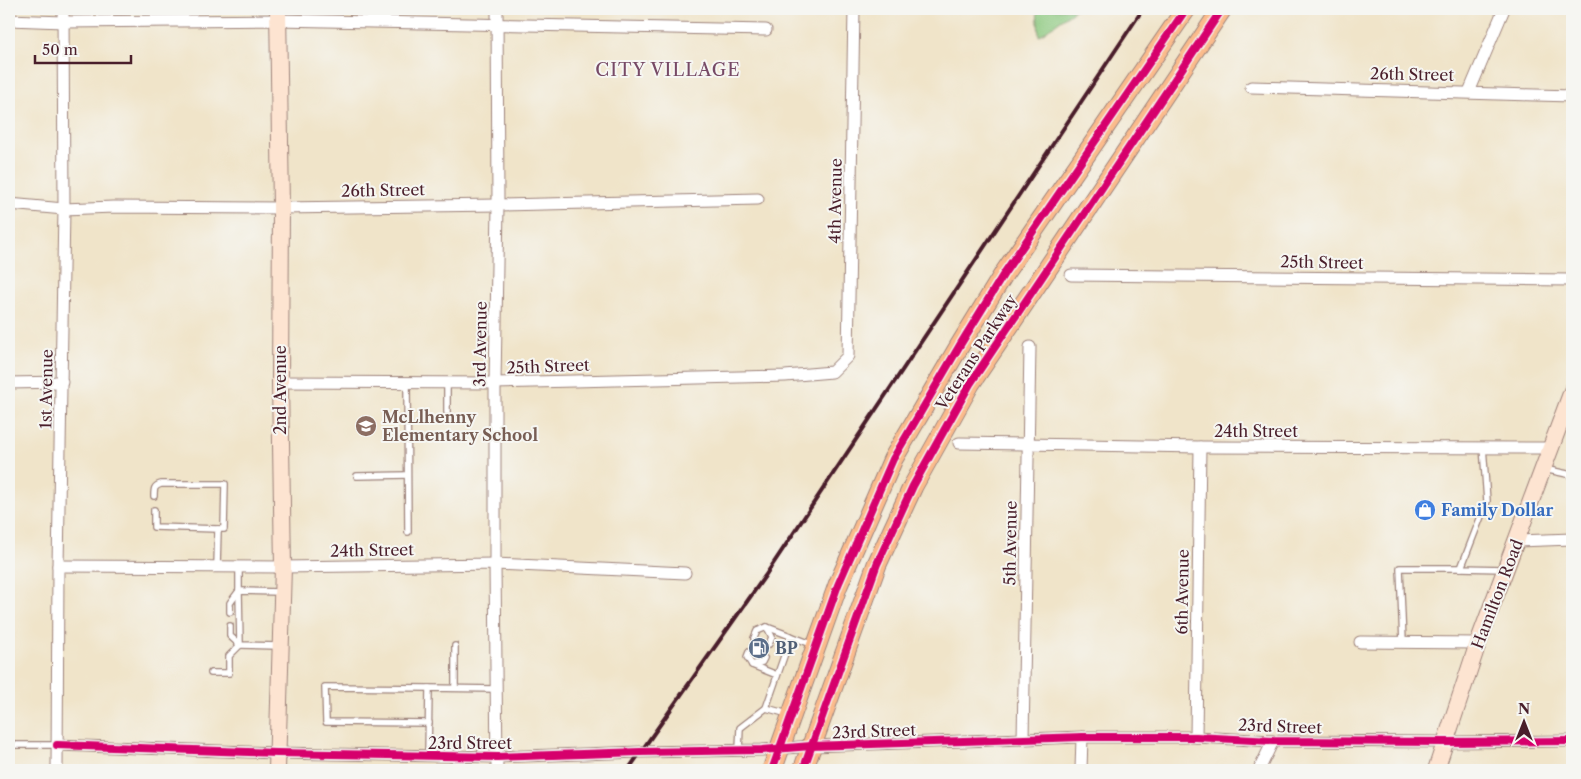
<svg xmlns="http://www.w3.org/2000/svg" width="1581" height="779" viewBox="0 0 1581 779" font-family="'Libre Caslon Text',serif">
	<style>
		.green { fill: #8bc87e; stroke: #6a7454 }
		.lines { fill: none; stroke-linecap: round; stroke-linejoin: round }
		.lane-casing { stroke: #9d827a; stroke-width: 8 }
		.street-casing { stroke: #9d827a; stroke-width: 13 }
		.secondary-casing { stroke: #9d827a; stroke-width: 18 }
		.primary-casing { stroke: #9d827a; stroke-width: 21 }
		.lane { stroke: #fff; stroke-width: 5.5 }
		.street { stroke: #fff; stroke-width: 11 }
		.secondary { stroke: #fde4d1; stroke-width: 16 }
		.primary { stroke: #fbbb8c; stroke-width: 19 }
		.rail { stroke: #4a1f2b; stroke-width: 4 }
		.cycleway-casing { stroke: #f6f6f2; stroke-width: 11 }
		.cycleway { stroke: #d6006c; stroke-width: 8 }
		.labels { text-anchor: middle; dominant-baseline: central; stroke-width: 4; stroke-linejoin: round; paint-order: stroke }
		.street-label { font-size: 16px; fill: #4a1f2b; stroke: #f6f6f2 }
		.education-label { font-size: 16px; font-weight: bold; fill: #785e54; stroke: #f6f6f2; text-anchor: start }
		.shop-label { font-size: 16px; font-weight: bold; fill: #366cbe; stroke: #f6f6f2; text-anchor: start }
		.service-label { font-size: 16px; font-weight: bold; fill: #4e5e75; stroke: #f6f6f2; text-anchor: start }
		.neighbourhood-label { font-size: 18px; letter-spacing: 1px; fill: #774a66; stroke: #f6f6f2 }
	</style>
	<rect width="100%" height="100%" fill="#f6f6f2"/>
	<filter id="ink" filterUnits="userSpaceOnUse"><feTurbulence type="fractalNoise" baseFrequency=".02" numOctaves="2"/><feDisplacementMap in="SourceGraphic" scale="10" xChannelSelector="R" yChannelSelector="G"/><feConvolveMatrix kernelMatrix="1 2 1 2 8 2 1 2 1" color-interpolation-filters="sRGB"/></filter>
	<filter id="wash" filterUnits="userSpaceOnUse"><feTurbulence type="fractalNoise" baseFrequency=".0096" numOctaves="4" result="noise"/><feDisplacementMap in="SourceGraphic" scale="20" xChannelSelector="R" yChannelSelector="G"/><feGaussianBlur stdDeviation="1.12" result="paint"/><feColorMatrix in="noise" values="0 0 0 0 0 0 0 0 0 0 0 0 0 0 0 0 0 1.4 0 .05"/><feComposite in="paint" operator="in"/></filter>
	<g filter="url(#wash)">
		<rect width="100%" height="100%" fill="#f0e4c9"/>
		<path class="green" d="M1037 9H1076L1039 36Z"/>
	</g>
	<g filter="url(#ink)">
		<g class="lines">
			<g class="lane-casing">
				<g id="lane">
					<path d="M407 383 408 532"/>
					<path d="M447 412V383"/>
					<path d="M1483 447 1487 501 1461 568 1503 569"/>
					<path d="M1544 469 1572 475"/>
					<path d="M357 476 407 475"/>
					<path d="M154 496C154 489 154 486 161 484H225L224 529H218"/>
					<path d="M154 510V527L218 529 217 567"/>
					<path d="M230 612V603L239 591V567"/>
					<path d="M767 627 814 645"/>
					<path d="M754 638 757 631 767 627 772 637 769 644"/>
					<path d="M1403 642 1400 568H1461"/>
					<path d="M278 646 240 645 239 591 280 592"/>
					<path d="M749 652 747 657 752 665 762 662 764 658"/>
					<path d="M752 665 777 675"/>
					<path d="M211 673H229V656L240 645 230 636V626"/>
					<path d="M429 688 325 687 326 722 429 723"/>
					<path d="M455 688V646"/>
					<path d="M766 708 788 714"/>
					<path d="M9 745H57"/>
					<path d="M739 750 740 728 766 708 791 636"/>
					<path d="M428 756 429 688 496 689"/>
				</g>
			</g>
			<g class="street-casing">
				<g id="street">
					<path d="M9 20 63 22 278 20 766 30"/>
					<path d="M1251 87 1572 96"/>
					<path d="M1469 92 1504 9"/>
					<path d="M9 204 64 209 113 207 281 208 498 205 758 199"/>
					<path d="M1071 275 1572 280"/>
					<path d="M280 382 495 383 785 376 832 372 848 356 854 9"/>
					<path d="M9 383 62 382"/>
					<path d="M959 443 1200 447 1553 448"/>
					<path d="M1517 541 1572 539"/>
					<path d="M58 566 283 567 495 564 685 573"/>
					<path d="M1360 642 1478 643"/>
					<path d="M1196 737 1200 447"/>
					<path d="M1023 739 1030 347"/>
					<path d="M57 745 277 753 497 757 640 752 762 750 811 746 1082 737H1196L1273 741 1446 742 1572 741"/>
					<path d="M57 770 58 566 64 209 63 9"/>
					<path d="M497 770 495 564V383L498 205 497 9"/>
					<path d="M1081 770 1082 737"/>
					<path d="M1259 770 1273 741"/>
				</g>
			</g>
			<g class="secondary-casing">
				<g id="secondary">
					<path d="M277 770 283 567 280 382 281 208 278 9"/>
					<path d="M1436 770 1478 643 1572 391"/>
				</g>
			</g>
			<g class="primary-casing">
				<g id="primary">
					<path d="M772 770 838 585 893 459 960 345 1005 272 1186 9"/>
					<path d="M803 770 877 564 913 486 970 384 1222 9"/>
				</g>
			</g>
			<use href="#lane" class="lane"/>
			<use href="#street" class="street"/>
			<use href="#secondary" class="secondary"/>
			<use href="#primary" class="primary"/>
			<path class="rail" d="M628 770 765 576 1143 9"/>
			<g class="cycleway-casing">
				<g id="cycleway">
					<path d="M57 745 277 753 497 757 640 752 762 750 811 746 1082 737H1196L1273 741 1446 742 1572 741"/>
					<path d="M772 770 838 585 893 459 960 345 1005 272 1186 9"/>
					<path d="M803 770 877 564 913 486 970 384 1222 9"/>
				</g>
			</g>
			<use href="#cycleway" class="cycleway"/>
		</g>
	</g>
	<defs>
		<g id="school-disc" transform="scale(1.125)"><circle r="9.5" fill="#8d6e63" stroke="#f6f6f2"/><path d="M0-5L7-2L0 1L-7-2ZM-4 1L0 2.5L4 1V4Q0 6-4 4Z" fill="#fff"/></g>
		<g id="shop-disc" transform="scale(1.125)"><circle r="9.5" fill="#3f7fe0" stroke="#f6f6f2"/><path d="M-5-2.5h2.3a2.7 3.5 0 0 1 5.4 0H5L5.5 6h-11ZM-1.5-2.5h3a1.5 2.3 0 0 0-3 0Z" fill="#fff"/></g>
		<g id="fuel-disc" transform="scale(1.125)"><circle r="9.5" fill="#5c6f8a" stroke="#f6f6f2"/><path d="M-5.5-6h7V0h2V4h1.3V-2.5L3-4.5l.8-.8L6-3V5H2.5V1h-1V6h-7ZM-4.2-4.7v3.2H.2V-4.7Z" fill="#fff"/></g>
	</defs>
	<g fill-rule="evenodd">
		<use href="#school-disc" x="366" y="426"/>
		<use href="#shop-disc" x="1425" y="510"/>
		<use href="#fuel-disc" x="759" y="648"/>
	</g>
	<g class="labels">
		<g class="street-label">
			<text transform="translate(1412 74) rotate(1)">26th Street</text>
			<text transform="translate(383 190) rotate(-1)">26th Street</text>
			<text transform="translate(835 201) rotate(-89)">4th Avenue</text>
			<text transform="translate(1322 262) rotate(1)">25th Street</text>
			<text transform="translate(480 344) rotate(-89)">3rd Avenue</text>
			<text transform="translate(976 352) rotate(-57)">Veterans Parkway</text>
			<text transform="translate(548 366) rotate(-2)">25th Street</text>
			<text transform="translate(46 389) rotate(-89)">1st Avenue</text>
			<text transform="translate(280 390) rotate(-90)">2nd Avenue</text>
			<text x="1256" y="431">24th Street</text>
			<text transform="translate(1010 543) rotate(-89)">5th Avenue</text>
			<text transform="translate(372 550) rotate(-1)">24th Street</text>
			<text transform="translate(1182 592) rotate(-89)">6th Avenue</text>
			<text transform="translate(1497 594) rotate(-69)">Hamilton Road</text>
			<text transform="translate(1280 726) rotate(2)">23rd Street</text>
			<text transform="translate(874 731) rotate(-2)">23rd Street</text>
			<text x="470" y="743">23rd Street</text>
		</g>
		<g class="education-label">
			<text x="382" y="417">McLlhenny<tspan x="382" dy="18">Elementary School</tspan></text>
		</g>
		<g class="shop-label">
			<text x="1441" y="510">Family Dollar</text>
		</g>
		<g class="service-label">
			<text x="775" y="648">BP</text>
		</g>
		<g class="neighbourhood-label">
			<text x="668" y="70">CITY VILLAGE</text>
		</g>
	</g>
	<rect width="1581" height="779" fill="none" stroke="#f6f6f2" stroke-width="30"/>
	<g transform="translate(1524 722)" stroke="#f6f6f2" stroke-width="4" paint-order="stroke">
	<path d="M0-4L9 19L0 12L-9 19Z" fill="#4a1f2b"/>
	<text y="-8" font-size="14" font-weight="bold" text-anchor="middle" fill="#4a1f2b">N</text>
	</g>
	<path d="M35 55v8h96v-8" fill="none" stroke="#4a1f2b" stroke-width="2.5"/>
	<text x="42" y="55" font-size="15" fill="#4a1f2b" stroke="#f6f6f2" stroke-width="4" paint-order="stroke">50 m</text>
</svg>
